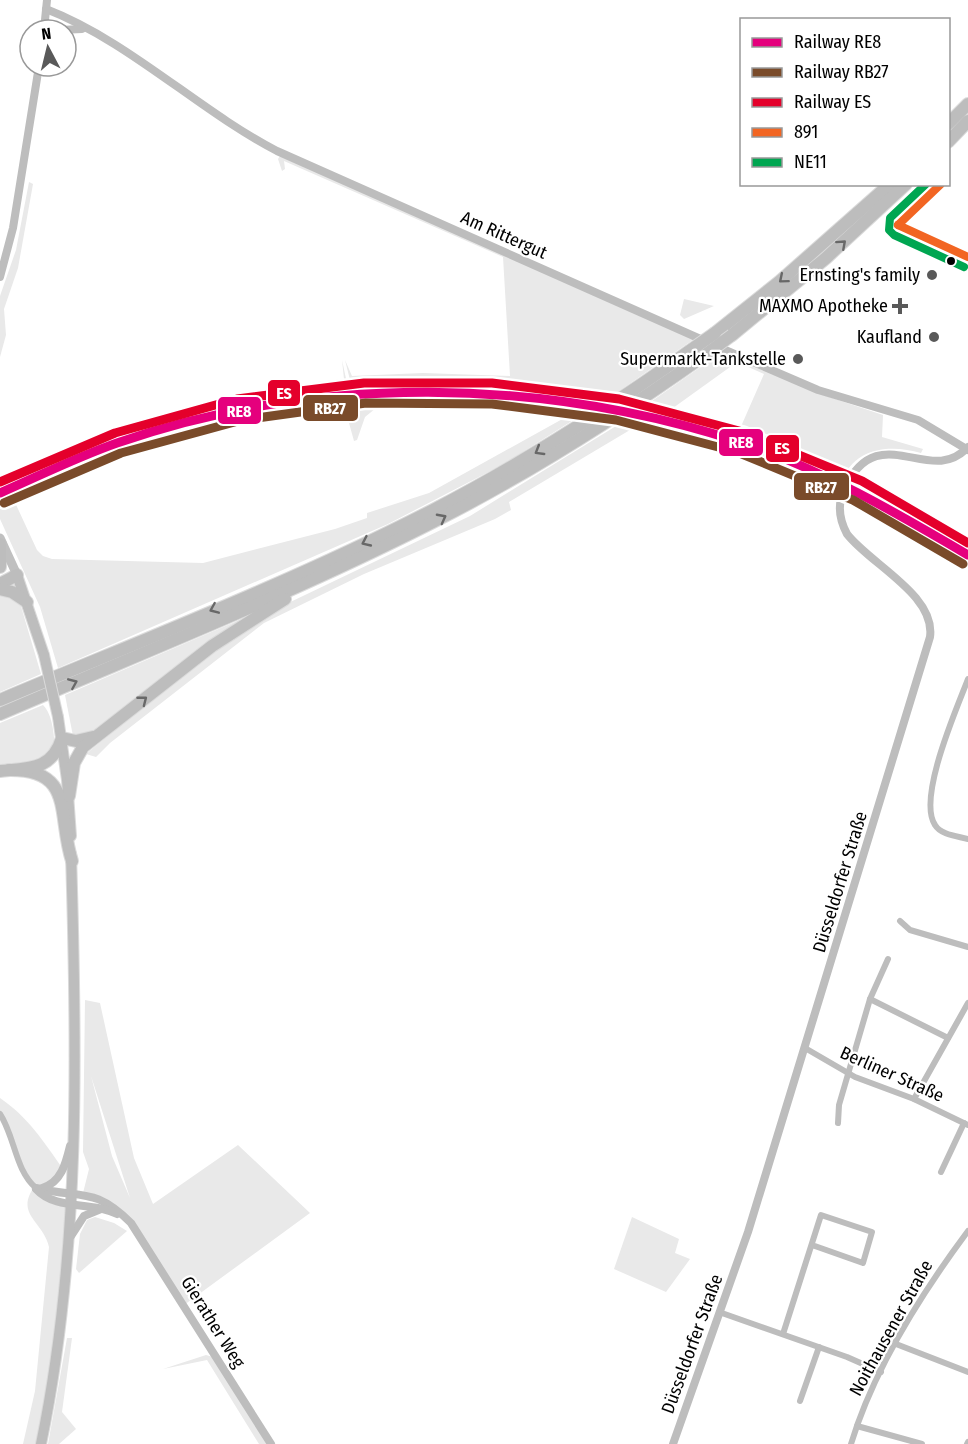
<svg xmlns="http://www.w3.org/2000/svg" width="968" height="1444" viewBox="0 0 968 1444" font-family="'Fira Sans Condensed',sans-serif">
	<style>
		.green { fill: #e9e9e9; fill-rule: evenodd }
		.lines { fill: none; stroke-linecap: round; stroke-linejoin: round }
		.primary-casing { stroke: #dbdbdb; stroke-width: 12 }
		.motorway-casing { stroke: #dbdbdb; stroke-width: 14 }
		.minor { stroke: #bdbdbd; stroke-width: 6 }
		.tertiary { stroke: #bdbdbd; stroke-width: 8 }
		.secondary { stroke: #c0c0c0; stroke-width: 9 }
		.primary { stroke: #bdbdbd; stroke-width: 10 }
		.motorway { stroke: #bdbdbd; stroke-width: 12 }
		.primary-bridge-casing { stroke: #dbdbdb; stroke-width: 12; stroke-linecap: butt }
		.motorway-bridge-casing { stroke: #dbdbdb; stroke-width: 14; stroke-linecap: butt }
		.primary-bridge { stroke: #bdbdbd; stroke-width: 10 }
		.motorway-bridge { stroke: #bdbdbd; stroke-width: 12 }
		.bus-1-casing { stroke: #fff; stroke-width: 12 }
		.bus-2-casing { stroke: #fff; stroke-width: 12 }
		.bus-1 { stroke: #f26522; stroke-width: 8 }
		.bus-2 { stroke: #00a651; stroke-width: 8 }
		.rail-1-casing { stroke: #fff; stroke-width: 14 }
		.rail-2-casing { stroke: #fff; stroke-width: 14 }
		.rail-3-casing { stroke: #fff; stroke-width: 14 }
		.rail-1 { stroke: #e5007d; stroke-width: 9 }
		.rail-2 { stroke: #7a4b2a; stroke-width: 9 }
		.rail-3 { stroke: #e4002b; stroke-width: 9 }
		.oneway { stroke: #686868 }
		.bus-dot { fill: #000; stroke: #fff; stroke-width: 2 }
		.poi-dot { fill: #595959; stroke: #fff; stroke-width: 2 }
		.labels { text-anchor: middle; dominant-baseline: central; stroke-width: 4.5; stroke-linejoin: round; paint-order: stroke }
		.street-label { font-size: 18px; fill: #000; stroke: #fff }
		.poi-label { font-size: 18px; fill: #000; stroke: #fff; text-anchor: end }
		.line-badge { stroke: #fff; stroke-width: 2 }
		.badge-label { font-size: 16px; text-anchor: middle; font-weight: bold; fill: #fff }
	</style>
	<rect width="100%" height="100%" fill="#fff"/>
	<g class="green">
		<path d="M280 156 694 339 606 400C521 385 437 382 352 388L345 360 352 376 423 373 510 376 503 257 284 161 285 169 282 171 278 159Z"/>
		<path d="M29 182 33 184 18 268 4 309 6 335 0 357V296L16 250Z"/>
		<path d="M684 299 714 306 684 319 680 315Z"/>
		<path d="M722 352 817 393 883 415 882 437 923 449 921 453C893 445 859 446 844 476L735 433 642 408ZM737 362 764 374 739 431 676 411 673 408Z"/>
		<path d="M342 360 348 388C227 396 108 433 0 486V482C106 432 227 390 344 379Z"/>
		<path d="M397 394 498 396 594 407 502 465 388 524 58 668 40 607 0 519V502L12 496 37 550 43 556 52 559 203 563 335 529 367 518V513L429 493 566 417 565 414 482 405 381 404 365 417 357 440 354 441 349 423 340 414H308L335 411 353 419 358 410 377 406 354 408 352 397Z"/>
		<path d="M349 397 350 407C228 418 110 445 0 500V496L5 494C113 442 229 405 349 397Z"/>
		<path d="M634 415C664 422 798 457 813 476L784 463 777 466 726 444 693 434 635 427 509 502 511 510 495 519 364 574 264 623 110 743 96 757 86 754 198 662 282 606 470 516Z"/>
		<path d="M0 594 20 603 41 674 0 692Z"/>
		<path d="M244 618 102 728 83 736H73L65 695Z"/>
		<path d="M43 705C53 715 54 735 55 749L47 758 0 767V723Z"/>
		<path d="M85 1000 100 1003 134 1158 153 1204 238 1145 310 1213 184 1305 131 1224 83 1193 89 1169 83 1152ZM91 1076 130 1198 112 1156Z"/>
		<path d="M0 1098C28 1117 44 1142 63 1169L60 1176 36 1189 69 1203 41 1444H23L35 1391 49 1247C43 1221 15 1215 34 1187L27 1180 0 1114Z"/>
		<path d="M95 1217 114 1223 127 1231 79 1273 76 1269 80 1234 87 1220Z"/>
		<path d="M632 1217 679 1239 675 1253 690 1259 666 1292 614 1269Z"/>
		<path d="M67 1338H72L62 1412 76 1429 59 1444H48Z"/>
		<path d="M206 1355 213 1357 267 1444H259L207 1360 163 1369Z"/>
	</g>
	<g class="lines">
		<g class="primary-casing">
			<g id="primary">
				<path d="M17 575 44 655"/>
				<path d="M58 717 67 780 71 836"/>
				<path d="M41 1444C81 1251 77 1050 71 854"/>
			</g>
		</g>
		<g class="motorway-casing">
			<g id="motorway">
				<path d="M948 124 968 104"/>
				<path d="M948 142 968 121"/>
				<path d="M715 333 779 282 890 184"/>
				<path d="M732 335 826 258 906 184"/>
				<path d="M0 544V567"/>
				<path d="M0 584 17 575"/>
				<path d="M0 589 12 592 27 602"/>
				<path d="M0 700C145 639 293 582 433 510 522 464 606 410 688 352"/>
				<path d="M0 714C146 651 294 593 435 521 530 473 619 416 705 355"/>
				<path d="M9 770C75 769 57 815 72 861"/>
				<path d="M0 771C30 768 52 770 62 738L76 741 93 737"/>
				<path d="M69 796 74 763 83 747 212 646 285 599"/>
			</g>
		</g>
		<g class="minor">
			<path d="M968 679C957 708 917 798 935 825 941 835 957 836 968 839"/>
			<path d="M900 921 910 930 968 947"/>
			<path d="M870 999 948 1038"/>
			<path d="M805 1048 855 1077 914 1099 968 1125"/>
			<path d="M914 1099 968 1003"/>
			<path d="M0 1114C15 1137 15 1170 36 1188"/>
			<path d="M838 1123 839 1105 870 999 888 959"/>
			<path d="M941 1172 964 1123"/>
			<path d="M719 1312 847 1357 881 1372"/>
			<path d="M783 1334 821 1215 872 1232 863 1263 812 1245"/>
			<path d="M896 1344 968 1372"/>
			<path d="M800 1401 819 1347"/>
			<path d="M857 1426 922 1444"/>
			<path d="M851 1444C874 1368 921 1294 968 1231"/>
			<path d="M967 1444 968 1442"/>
		</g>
		<g class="tertiary">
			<path d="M46 9C129 41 198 110 277 151L705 341"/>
			<path d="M44 30 47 0"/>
			<path d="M60 30 82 29"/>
			<path d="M0 277 13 228 39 66"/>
			<path d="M716 346 818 390 918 420 968 450"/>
			<path d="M36 1188C81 1199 94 1186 131 1223L271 1444"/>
			<path d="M42 1188C61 1183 66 1163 70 1146"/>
			<path d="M36 1189C56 1211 92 1201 117 1214"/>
			<path d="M71 1236 84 1216 101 1209"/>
			<path d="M673 1444 748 1232 930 637C936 595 870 564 847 534 839 519 837 505 844 490 878 415 930 489 968 447"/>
		</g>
		<path class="secondary" d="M0 538 17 575"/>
		<use href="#primary" class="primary"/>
		<use href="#motorway" class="motorway"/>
		<g class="primary-bridge-casing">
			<path id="primary-bridge" d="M44 655 58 717"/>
		</g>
		<g class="motorway-bridge-casing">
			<g id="motorway-bridge">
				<path d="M688 352 715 333"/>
				<path d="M705 355 732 335"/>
			</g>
		</g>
		<use href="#primary-bridge" class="primary-bridge"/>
		<use href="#motorway-bridge" class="motorway-bridge"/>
		<g class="bus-1-casing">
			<g id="bus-1">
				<path d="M898 225 968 257"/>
				<path d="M898 225 941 184"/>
			</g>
		</g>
		<g class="bus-2-casing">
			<path id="bus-2" d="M926 184 890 218 889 230 894 235 964 267"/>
		</g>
		<use href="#bus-1" class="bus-1"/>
		<use href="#bus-2" class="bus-2"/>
		<g class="rail-1-casing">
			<path id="rail-1" d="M0 493C39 476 77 457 117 443 315 374 541 377 740 442 821 469 895 512 968 555"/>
		</g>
		<g class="rail-2-casing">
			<path id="rail-2" d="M4 503 121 453 242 420 366 403 492 404 616 420 737 452 853 500 963 564"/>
		</g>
		<g class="rail-3-casing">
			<path id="rail-3" d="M0 482 115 433 237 399 364 383H492L619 399 743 432 862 481 968 543"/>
		</g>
		<use href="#rail-1" class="rail-1"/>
		<use href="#rail-2" class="rail-2"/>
		<use href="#rail-3" class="rail-3"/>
	</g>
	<defs><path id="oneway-chevron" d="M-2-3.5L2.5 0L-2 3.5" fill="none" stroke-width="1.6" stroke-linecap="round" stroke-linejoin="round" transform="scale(1.5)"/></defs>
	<g class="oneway">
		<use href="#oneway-chevron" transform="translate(842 244) rotate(-42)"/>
		<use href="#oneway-chevron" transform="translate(783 279) rotate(140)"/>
		<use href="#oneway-chevron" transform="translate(539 451) rotate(149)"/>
		<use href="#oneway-chevron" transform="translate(442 518) rotate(-28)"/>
		<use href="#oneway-chevron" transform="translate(366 542) rotate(155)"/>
		<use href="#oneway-chevron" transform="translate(214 609) rotate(157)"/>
		<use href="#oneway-chevron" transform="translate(73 683) rotate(-23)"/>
		<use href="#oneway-chevron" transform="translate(143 700) rotate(-38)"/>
	</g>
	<circle class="bus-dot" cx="951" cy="261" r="5"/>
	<g class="poi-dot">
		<circle cx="932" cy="275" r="6"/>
		<path d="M897 297h6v6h6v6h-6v6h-6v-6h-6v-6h6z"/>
		<circle cx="934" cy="337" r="6"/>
		<circle cx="798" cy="359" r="6"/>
	</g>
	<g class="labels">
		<g class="street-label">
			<text transform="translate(504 235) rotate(24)">Am Rittergut</text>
			<text transform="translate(840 882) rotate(-73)">Düsseldorfer Straße</text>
			<text transform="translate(892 1074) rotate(24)">Berliner Straße</text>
			<text transform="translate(213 1322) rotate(58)">Gierather Weg</text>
			<text transform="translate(891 1328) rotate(-61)">Noithausener Straße</text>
			<text transform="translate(692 1344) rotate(-70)">Düsseldorfer Straße</text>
		</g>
		<g class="poi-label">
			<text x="920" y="275">Ernsting's family</text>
			<text x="888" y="306">MAXMO Apotheke</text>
			<text x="922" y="337">Kaufland</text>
			<text x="786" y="359">Supermarkt-Tankstelle</text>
		</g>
	</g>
	<g class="line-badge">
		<rect x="267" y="379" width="34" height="28" rx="6" fill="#e4002b"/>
		<rect x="302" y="394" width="57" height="28" rx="6" fill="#7a4b2a"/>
		<rect x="217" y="396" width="45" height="29" rx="6" fill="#e5007d"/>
		<rect x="718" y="428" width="46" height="29" rx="6" fill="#e5007d"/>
		<rect x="765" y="434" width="35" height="29" rx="6" fill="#e4002b"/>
		<rect x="793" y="472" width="57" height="29" rx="6" fill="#7a4b2a"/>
	</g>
	<g class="badge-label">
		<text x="284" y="399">ES</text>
		<text x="330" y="414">RB27</text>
		<text x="239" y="417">RE8</text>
		<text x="741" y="448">RE8</text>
		<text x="782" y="454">ES</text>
		<text x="821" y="493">RB27</text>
	</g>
	<rect x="740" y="18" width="210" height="168" fill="#ffffff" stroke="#999999" stroke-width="1.5"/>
	<rect x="752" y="38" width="30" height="9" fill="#e5007d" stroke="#999999" stroke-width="1.5"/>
	<text x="794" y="48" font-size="18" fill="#000000">Railway RE8</text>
	<rect x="752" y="68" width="30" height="9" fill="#7a4b2a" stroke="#999999" stroke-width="1.5"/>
	<text x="794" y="78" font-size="18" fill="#000000">Railway RB27</text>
	<rect x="752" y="98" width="30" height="9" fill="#e4002b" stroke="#999999" stroke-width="1.5"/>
	<text x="794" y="108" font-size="18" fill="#000000">Railway ES</text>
	<rect x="752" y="128" width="30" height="9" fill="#f26522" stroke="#999999" stroke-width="1.5"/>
	<text x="794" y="138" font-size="18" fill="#000000">891</text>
	<rect x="752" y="158" width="30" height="9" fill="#00a651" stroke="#999999" stroke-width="1.5"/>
	<text x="794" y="168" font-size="18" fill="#000000">NE11</text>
	<g transform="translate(48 48) rotate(353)"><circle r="28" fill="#ffffff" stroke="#999999" stroke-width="1.5"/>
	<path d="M0-4.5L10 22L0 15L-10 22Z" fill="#595959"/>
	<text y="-9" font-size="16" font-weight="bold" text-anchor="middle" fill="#000000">N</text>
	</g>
</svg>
